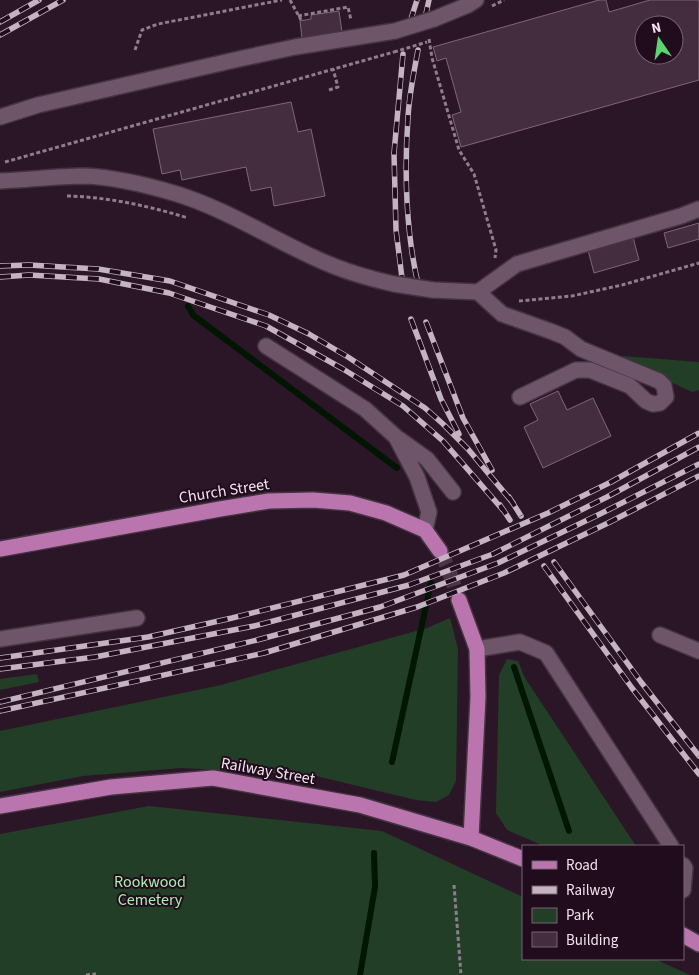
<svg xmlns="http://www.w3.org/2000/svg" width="699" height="975" viewBox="0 0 699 975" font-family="'Source Sans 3',sans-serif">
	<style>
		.green { fill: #233e26 }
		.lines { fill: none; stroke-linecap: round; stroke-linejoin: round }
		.stream { stroke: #001603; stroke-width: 6 }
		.building { fill: #452d40; stroke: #80657a; fill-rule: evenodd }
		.major-tunnel { stroke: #493545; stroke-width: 15; stroke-dasharray: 15 8; stroke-linecap: butt }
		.minor-casing { stroke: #443441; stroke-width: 18 }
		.major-casing { stroke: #443441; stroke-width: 18 }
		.path { stroke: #8f7d8b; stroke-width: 3; stroke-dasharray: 4 2.5; stroke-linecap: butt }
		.minor { stroke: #6f556a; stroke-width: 15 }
		.major { stroke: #bb75ae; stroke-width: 15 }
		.rail-casing { stroke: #c4b3c0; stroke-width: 5.5 }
		.rail { stroke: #210c1e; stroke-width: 4; stroke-dasharray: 11; stroke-linecap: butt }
		.minor-bridge-casing { stroke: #443441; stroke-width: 18; stroke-linecap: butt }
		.path-bridge { stroke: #8f7d8b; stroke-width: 3; stroke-dasharray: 4 2.5; stroke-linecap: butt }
		.minor-bridge { stroke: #6f556a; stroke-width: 15 }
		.labels { text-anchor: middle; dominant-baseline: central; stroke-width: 4; stroke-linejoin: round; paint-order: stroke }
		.street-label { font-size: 16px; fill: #f2e3ee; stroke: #210c1e }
		.park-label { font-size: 16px; fill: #a9f1b0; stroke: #210c1e }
	</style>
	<rect width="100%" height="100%" fill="#2b1627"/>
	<g class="green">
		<path d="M623 356 699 362V390L692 392 622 359Z"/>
		<path d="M450 618 458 649 456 781 449 795 436 802 416 800 312 775 181 768 83 776 0 792V731L221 685 427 628Z"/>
		<path d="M507 659 518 661 525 678 636 846H544L507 830 496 813 499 675Z"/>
		<path d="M37 674 39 682 0 690V679Z"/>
		<path d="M149 806 382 831 523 897V959H655L690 975H0V834Z"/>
	</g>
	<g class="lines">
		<g class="stream">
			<path d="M188 306 193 315 397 468"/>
			<path d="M514 667 569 831"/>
			<path d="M392 762 431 583"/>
			<path d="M360 975 375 887 374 853"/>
		</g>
	</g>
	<g class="building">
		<path d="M599 0H606L609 12 650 0H699V80L461 147 452 115 461 112 446 58 437 61 433 47ZM644 25H674V55H644Z"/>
		<path d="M339 11 342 32 302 38 300 21 311 19V15Z"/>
		<path d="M291 102 298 132 311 129 325 196 274 206 271 187 251 191 246 167 182 180 180 170 162 174 153 129Z"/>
		<path d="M699 223V239L668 248 664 233Z"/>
		<path d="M633 237 639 260 594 273 588 250Z"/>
		<path d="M558 391 567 410 593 398 611 436 543 468 524 427 538 420 530 404Z"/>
	</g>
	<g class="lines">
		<path class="major-tunnel" d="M440 551 448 568 459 600"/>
		<g class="minor-casing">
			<g id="minor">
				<path d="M434 19 468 5 476 0"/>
				<path d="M0 117 38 105 239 59 295 47 395 31"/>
				<path d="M0 181C28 180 56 176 84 176 115 177 147 185 177 194 225 209 269 237 315 258 340 270 367 278 394 284"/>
				<path d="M433 290 478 292 517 264 681 216 699 209"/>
				<path d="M478 292 502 314 550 331 565 337 581 349 659 381 664 386 666 397 660 403 653 404 646 401 630 386 590 370H576L520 397"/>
				<path d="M266 346 365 409 396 437 417 477 429 512 425 530"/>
				<path d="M399 439 427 459 453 492"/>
				<path d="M660 635 699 651"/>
				<path d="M0 639 137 618"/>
				<path d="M477 649 520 642 546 653 671 846"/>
				<path d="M683 865 685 868 683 890"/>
			</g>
		</g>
		<g class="major-casing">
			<g id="major">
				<path d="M0 549 220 509 269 501 313 500 350 503 386 513 425 530 440 551"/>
				<path d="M459 600 477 649 478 697 471 838"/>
				<path d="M0 806 111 787 213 778 360 805 471 838 523 859"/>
				<path d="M683 935 699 944"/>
			</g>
		</g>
		<g class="path">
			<path d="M290 0 301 20"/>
			<path d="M492 6 504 0"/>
			<path d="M298 16 348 7 351 20"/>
			<path d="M429 39 432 58 459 150 474 174 496 250 495 258"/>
			<path d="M135 50 142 30 158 24 282 0"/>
			<path d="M329 90 338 87 333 69"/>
			<path d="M5 162 394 52"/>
			<path d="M67 196C108 197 149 206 188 218"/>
			<path d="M519 301 572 296 622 285 699 263"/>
			<path d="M454 885 461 975"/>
			<path d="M86 975 96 974"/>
		</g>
		<use href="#minor" class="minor"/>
		<use href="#major" class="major"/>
		<g class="rail-casing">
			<g id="rail">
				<path d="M425 18 429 0"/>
				<path d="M0 22 39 0"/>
				<path d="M410 22 417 0"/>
				<path d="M0 35 63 0"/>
				<path d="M418 50C414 72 409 95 408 118 404 172 406 235 419 288"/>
				<path d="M0 266 29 265 98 269 170 281 269 315 309 334 348 357 425 408 443 424 468 449 513 503"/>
				<path d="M0 277 29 275 99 279 169 293 266 326 343 369 403 406 443 441 503 510"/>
				<path d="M403 286 396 230 394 153 403 54"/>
				<path d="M411 319 441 399 459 434"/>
				<path d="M426 322 463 418 492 470"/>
				<path d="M509 497 521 516"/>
				<path d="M500 505 510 520"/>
				<path d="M554 562 641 682 699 756"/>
				<path d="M544 566 632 688 699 774"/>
				<path d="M0 658 148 637 232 618 404 575 548 513 611 482 699 433"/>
				<path d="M0 669 95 657 254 626 409 585 493 554 607 497 699 447"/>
				<path d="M0 702 257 640 380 607 498 563 600 514 699 464"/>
				<path d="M0 711 264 653 417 607 504 573 608 523 699 476"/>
			</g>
		</g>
		<use href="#rail" class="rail"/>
		<g class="minor-bridge-casing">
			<g id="minor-bridge">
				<path d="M395 31 434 19"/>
				<path d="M394 284 433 290"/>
			</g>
		</g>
		<path class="path-bridge" d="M394 52 427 42"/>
		<use href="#minor-bridge" class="minor-bridge"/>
	</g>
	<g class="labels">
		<g class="street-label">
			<text transform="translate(224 491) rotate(-9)">Church Street</text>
			<text transform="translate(268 771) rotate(10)">Railway Street</text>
		</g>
		<g class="park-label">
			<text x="150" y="882">Rookwood<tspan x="150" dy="18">Cemetery</tspan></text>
		</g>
	</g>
	<rect x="522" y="845" width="162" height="115" fill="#210c1e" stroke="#756271"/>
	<rect x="532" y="861" width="25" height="8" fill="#bb75ae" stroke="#756271"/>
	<text x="566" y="870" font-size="15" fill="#f2e3ee">Road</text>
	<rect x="532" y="886" width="25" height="8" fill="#c4b3c0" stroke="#756271"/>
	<text x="566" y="895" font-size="15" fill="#f2e3ee">Railway</text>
	<rect x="532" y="908" width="25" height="15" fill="#233e26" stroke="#756271"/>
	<text x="566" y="920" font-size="15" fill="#f2e3ee">Park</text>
	<rect x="532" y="932" width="25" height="15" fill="#452d40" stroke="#756271"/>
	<text x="566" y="945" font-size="15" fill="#f2e3ee">Building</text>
	<g transform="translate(659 40) rotate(347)"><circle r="24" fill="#210c1e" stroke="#756271"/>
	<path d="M0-4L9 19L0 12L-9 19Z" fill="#5ad56f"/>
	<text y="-8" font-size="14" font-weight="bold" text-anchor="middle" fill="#f2e3ee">N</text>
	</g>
</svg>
